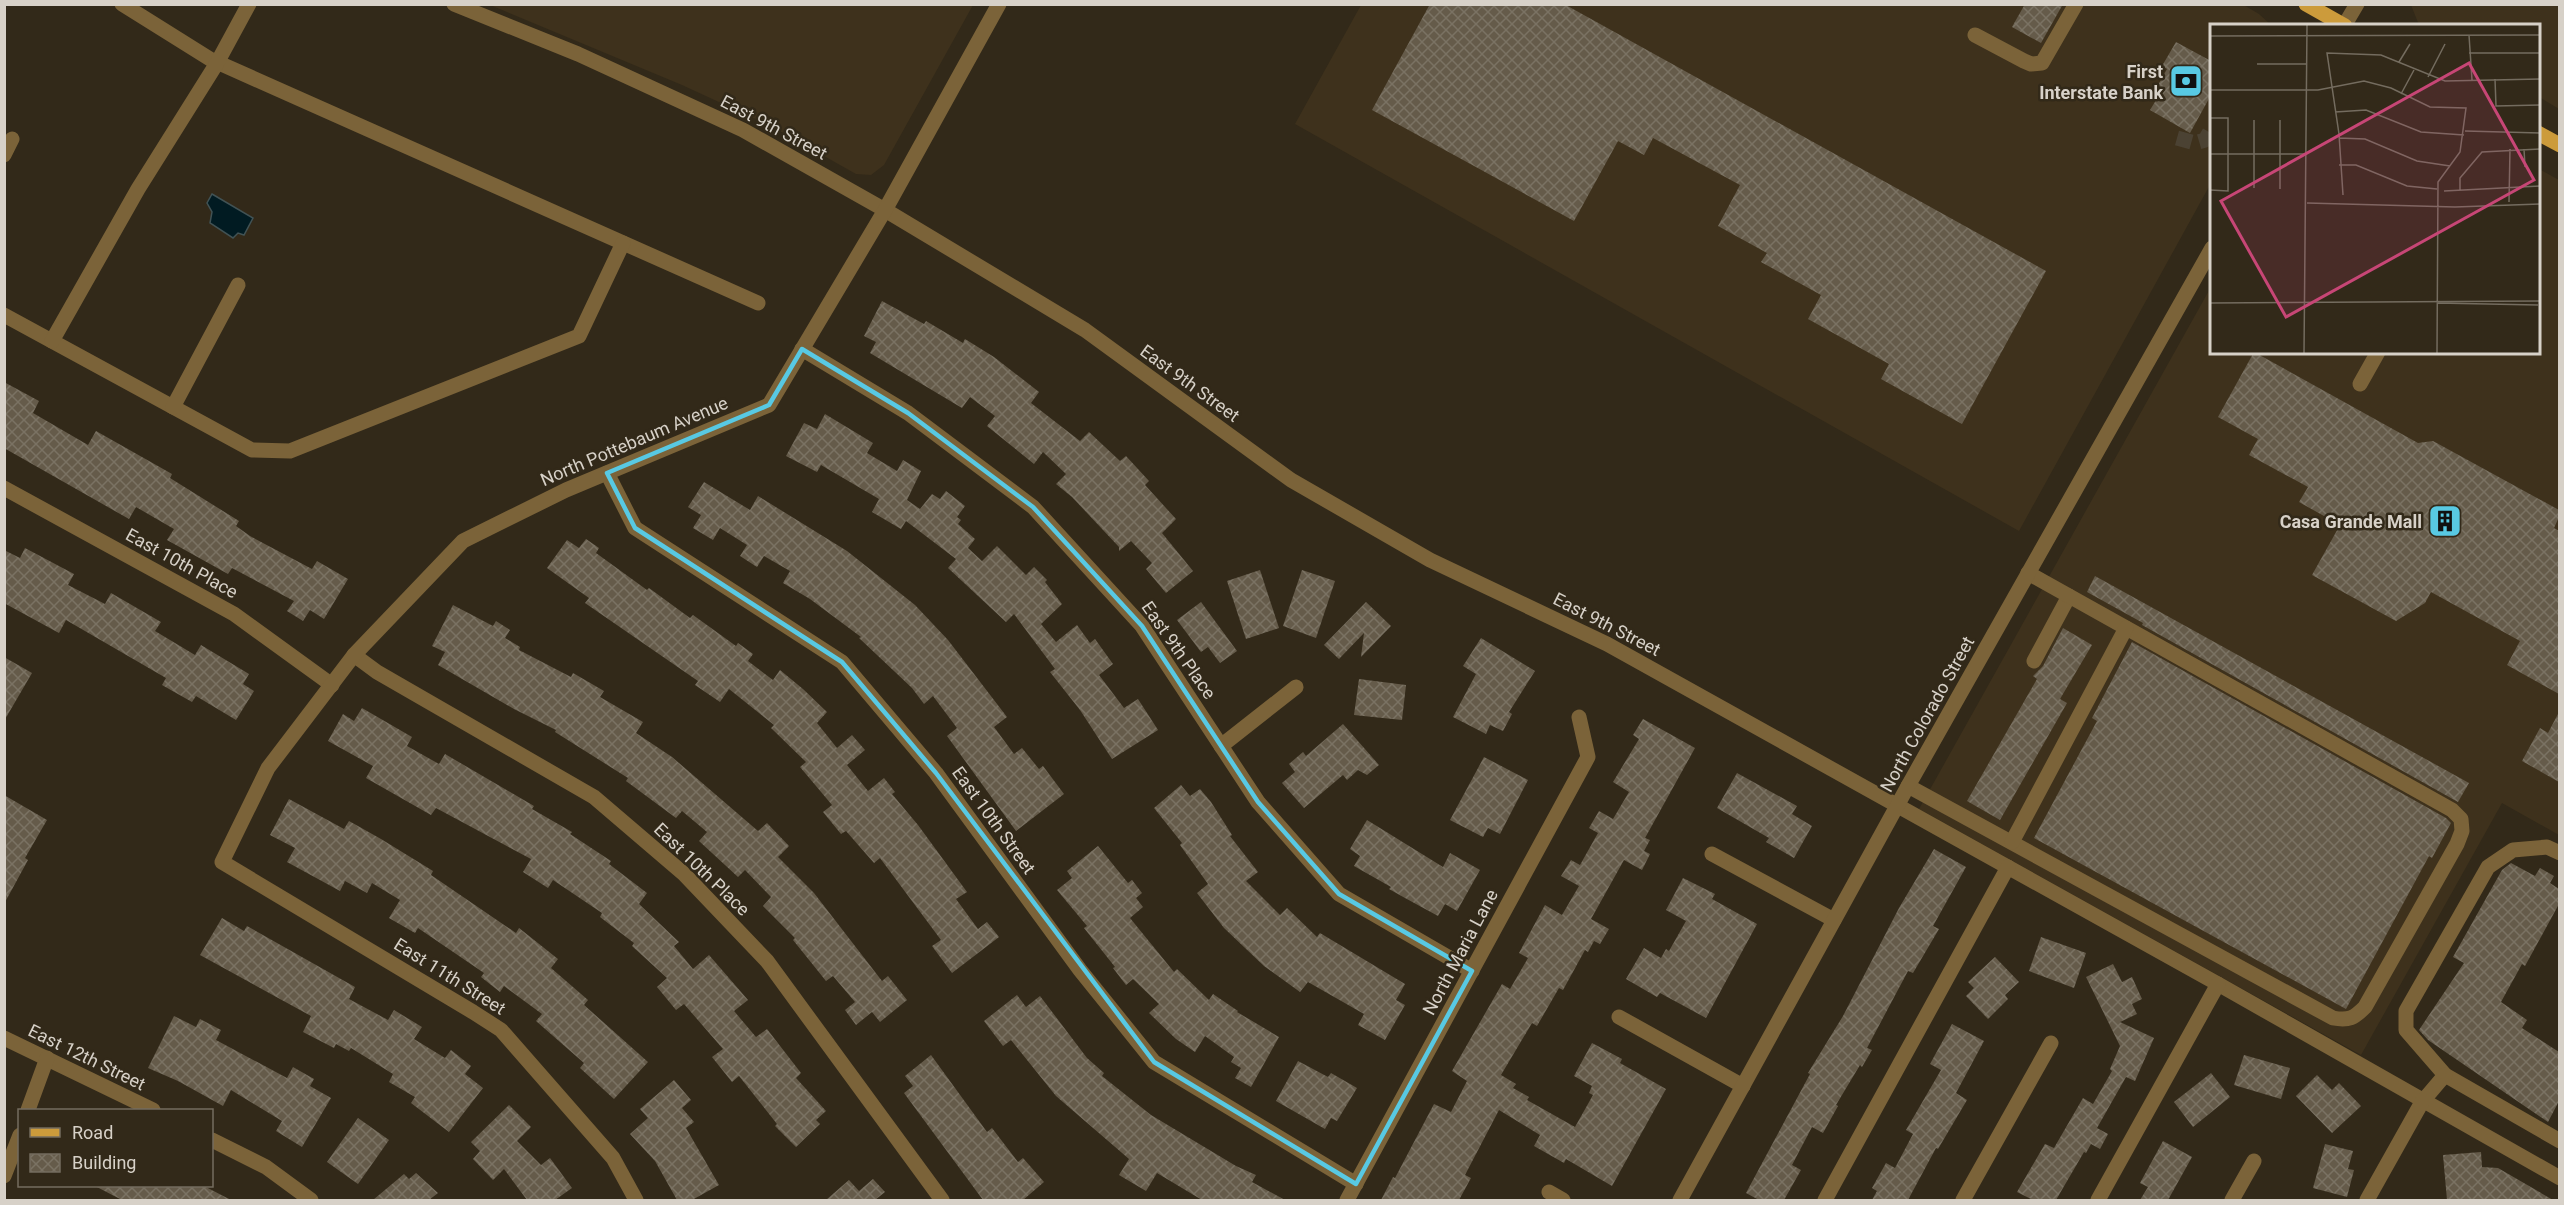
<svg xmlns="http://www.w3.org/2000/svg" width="2564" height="1205" viewBox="0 0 2564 1205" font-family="Roboto,sans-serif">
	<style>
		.built { fill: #3e311c }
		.water { fill: #011b22; stroke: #415254; stroke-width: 1.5 }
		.building { fill: url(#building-cross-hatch) }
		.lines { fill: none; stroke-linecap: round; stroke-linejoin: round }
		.minor-tunnel { stroke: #4b4233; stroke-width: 15; stroke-dasharray: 15 8; stroke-linecap: butt }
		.minor { stroke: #7b6339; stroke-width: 15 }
		.major { stroke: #cc9b3b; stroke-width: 15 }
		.marked { fill: none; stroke: #58c9e3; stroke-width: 4.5; stroke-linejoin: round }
		.labels { text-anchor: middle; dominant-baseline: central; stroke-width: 5; stroke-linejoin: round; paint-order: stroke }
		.poi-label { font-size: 18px; font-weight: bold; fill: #d7d1c8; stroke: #322919; text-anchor: end }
		.street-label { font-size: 18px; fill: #d7d1c8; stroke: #322919 }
		.inset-road { fill: none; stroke: #746c5f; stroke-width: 1.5 }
		.view { fill: #c74676; fill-opacity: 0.15; stroke: #c74676; stroke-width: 3 }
		.inset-edge { fill: none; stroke: #d7d1c8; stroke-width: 3 }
	</style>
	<defs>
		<pattern id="building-cross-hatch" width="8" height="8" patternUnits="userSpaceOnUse" patternTransform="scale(1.5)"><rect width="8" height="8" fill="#655b4a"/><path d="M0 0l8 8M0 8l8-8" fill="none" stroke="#7a7263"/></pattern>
	</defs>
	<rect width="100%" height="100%" fill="#322919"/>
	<g class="built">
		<path d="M2242 4 2259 14 2271 25 2212 26 2211 183 2019 531 1295 124 1361 5Z"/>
		<path d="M490 5 973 4V5L884 165 871 175 856 174 769 125 682 85Z"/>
		<path d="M2411 5H2559V109L2539 97 2538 26 2419 25Z"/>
		<path d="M2539 169 2559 180V835L2502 803 2361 1055 1919 809 2211 287 2212 352H2538Z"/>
	</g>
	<path class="water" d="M212 194 253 218 244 235 238 233 233 238 210 223 212 212 207 203Z"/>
	<g class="building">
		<path d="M1430 4H1564L2046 271 1962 424 1881 379 1889 364 1808 319 1821 295 1761 262 1767 253 1718 226 1740 185 1653 138 1644 155 1618 141 1574 221 1372 110Z"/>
		<path d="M2025 4H2063L2041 43 2012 27Z"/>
		<path d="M2176 42 2211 61V95L2190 133 2150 110 2158 97 2153 94 2167 69 2162 66Z"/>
		<path d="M882 301 924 324 926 321 963 343 965 339 994 357 1039 392 1031 403 1080 441 1089 432 1120 461 1126 456 1149 481 1145 485 1176 519 1162 533 1193 571 1166 593 1146 569 1152 563 1131 541 1119 551V547L1072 497 1056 484 1066 474 1043 452 1034 464 987 426 995 416 970 397 962 408 870 353 876 342 864 336Z"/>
		<path d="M2254 352 2418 443 2433 441 2559 510V517L2554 528 2559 531V694L2507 665 2520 641 2431 592 2425 603 2396 621 2312 575 2340 525 2299 502 2308 487 2249 455 2258 439 2218 417Z"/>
		<path d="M4 382 39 401 33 413 88 445 96 431 172 474 170 478 239 521 236 526 250 536 312 569 317 561 348 579 324 619 310 610 303 621 287 611 294 601 232 568 228 574 167 540 174 529 136 507 129 519 4 448Z"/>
		<path d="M825 414 873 443 867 453 897 471 903 460 921 471 907 500 920 509 932 494 940 499 946 491 965 506 957 517 961 520 958 524 975 539 968 548 982 561 997 546 1026 575 1034 567 1047 580 1045 582 1062 604 1041 624 1056 642 1077 625 1090 643 1095 639 1113 664 1099 675 1124 708 1138 699 1158 730 1112 759 1080 710 1050 672 1055 669 1014 614 1006 622 948 568 956 559 906 521 901 529 872 512 879 499 821 465 817 472 786 456 804 423 817 429Z"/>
		<path d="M704 482 750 510 758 496 847 551 915 605 948 640 1007 717 994 727 1014 754 1022 748 1039 769 1043 766 1064 794 1016 831 947 736 957 728 933 696 924 704 912 688 859 638 861 637 810 599 783 583 790 571 764 556 757 567 740 556 747 545 720 528 713 540 693 528 701 515 688 507Z"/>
		<path d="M586 539 599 548 596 553 647 590 649 588 690 618 693 615 736 646 738 643 753 654 748 661 773 680 780 670 803 689 827 712 817 723 837 748 852 735 865 750 847 765 868 791 884 778 895 792 892 794 918 825 967 892 956 899 978 929 987 922 999 937 952 973 932 946 941 940 880 858 874 863 846 831 841 834 823 812 832 805 800 767 806 762 771 728 774 725 729 689 720 702 695 685 698 681 585 603 589 598 547 568 567 540 579 548Z"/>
		<path d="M25 548 74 574 68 585 105 604 111 593 161 622 155 631 195 655 201 645 249 674 243 684 254 691 236 720 196 696 192 702 162 685 166 678 66 620 59 633 4 603V550L20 558Z"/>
		<path d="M1260 570 1279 628 1246 639 1227 581Z"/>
		<path d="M1302 570 1335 581 1316 638 1283 626Z"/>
		<path d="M2095 576 2469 783 2458 802 2142 625 2143 623 2087 592Z"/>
		<path d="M1201 602 1237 651 1220 663 1208 647 1201 652 1177 620Z"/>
		<path d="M1366 602 1391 626 1361 657 1364 633 1339 659 1324 645Z"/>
		<path d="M453 605 493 626 496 621 510 630 505 638 520 647 519 650 571 677 573 673 604 691 600 697 643 722 636 733 672 757 758 831 767 823 789 846 778 857 814 893 882 981 888 976 907 1000 880 1022 872 1012 856 1025 845 1010 855 1002 833 976 826 981 793 940 795 938 763 906 771 897 745 870 738 877 699 841 707 832 682 811 676 818 626 781 628 778 555 732 556 730 514 709 438 665 445 652 432 646Z"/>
		<path d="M2063 628 2092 645 2060 699 2067 703 2000 820 1967 801 2037 679 2033 676 2043 666Z"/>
		<path d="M1481 638 1535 671 1509 712 1512 714 1503 731 1490 725 1486 734 1453 717 1476 674 1463 666Z"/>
		<path d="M2132 642 2446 818 2451 823 2432 858 2429 856 2346 1009 2034 838 2097 721 2092 718Z"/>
		<path d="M4 657 32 673 4 721Z"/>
		<path d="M1359 679 1406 685 1402 720 1354 715Z"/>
		<path d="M362 708 412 737 407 746 439 764 445 754 534 806 532 809 572 832 570 834 611 861 609 864 647 893 639 904 679 942 674 946 693 969 709 955 748 1000 734 1011 756 1037 767 1029 801 1073 796 1078 826 1111 816 1120 820 1124 796 1147 775 1126 777 1124 739 1076 732 1082 712 1057 723 1049 684 1004 676 1010 657 987 667 978 632 946 634 943 600 917 602 913 553 880 548 888 523 872 531 859 436 808 431 815 366 778 373 766 328 741 343 714 354 721Z"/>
		<path d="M2559 712V782L2522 761 2540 728 2548 733Z"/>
		<path d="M1643 719 1695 748 1645 838 1650 840 1644 851 1650 854 1642 870 1624 860 1591 919 1609 929 1600 944 1594 941 1588 952 1585 950 1563 990 1559 988 1537 1026 1532 1023 1501 1075 1516 1084 1513 1088 1529 1097 1527 1100 1575 1127 1593 1095 1589 1093 1592 1086 1574 1076 1592 1043 1622 1059 1620 1063 1666 1089 1612 1186 1566 1159 1564 1163 1534 1146 1540 1135 1499 1110 1465 1175 1471 1178 1459 1200H1381L1393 1177 1395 1178 1434 1104 1451 1112 1467 1081 1452 1071 1502 984 1510 989 1528 958 1519 953 1545 905 1562 915 1579 886 1561 876 1571 860 1580 865 1598 833 1589 828 1599 811 1613 819 1629 792 1613 782 1639 739 1633 735Z"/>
		<path d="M1343 724 1379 765 1367 775 1358 770 1347 780 1343 775 1304 808 1282 783 1295 772 1289 764 1303 752 1306 756Z"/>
		<path d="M1484 757 1528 780 1500 834 1488 828 1483 837 1450 820Z"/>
		<path d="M1737 773 1797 806 1792 814 1812 826 1794 858 1766 842 1769 838 1717 808Z"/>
		<path d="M1181 785 1190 796 1200 789 1211 802 1232 835 1230 836 1258 872 1246 881 1280 915 1287 908 1317 937 1320 933 1405 984 1396 1000 1405 1005 1385 1040 1358 1025 1364 1014 1308 982 1300 992 1264 966 1224 928 1197 893 1208 884 1180 845 1182 843 1154 808Z"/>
		<path d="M4 795 47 820 25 858 28 860 4 904Z"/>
		<path d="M289 799 344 829 349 821 381 839 433 871 431 875 516 933 519 928 558 959 551 968 588 1000 584 1005 648 1062 614 1099 580 1068 584 1063 536 1021 542 1014 504 986 500 992 481 977 484 973 418 928 415 933 389 918 400 900 372 883 367 893 345 881 340 891 287 862 295 848 270 835Z"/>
		<path d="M1367 820 1443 867 1450 853 1480 870 1457 911 1445 904 1438 916 1405 898 1389 889 1391 887 1354 866 1360 856 1350 849Z"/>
		<path d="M1098 846 1128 883 1132 880 1142 893 1136 898 1143 907 1130 918 1174 972 1177 969 1209 1000 1213 994 1238 1011 1237 1012 1279 1037 1251 1087 1235 1078 1241 1068 1231 1062 1234 1057 1205 1036 1195 1052 1176 1039 1149 1013 1159 1004 1133 979 1126 985 1113 968 1115 967 1084 928 1087 926 1057 890 1072 878 1067 871Z"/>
		<path d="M1934 849 1966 867 1933 926 1939 929 1913 973 1908 971 1867 1048 1872 1050 1862 1067 1860 1065 1836 1105 1838 1106 1823 1133 1812 1127 1792 1165 1801 1170 1784 1200H1759L1746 1193 1810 1074 1808 1073 1843 1016 1899 908Z"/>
		<path d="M2511 863 2535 876 2540 868 2554 876 2550 883 2559 889V904L2525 966 2522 964 2501 1002 2527 1020 2522 1028 2559 1052V1101L2548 1122 2428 1040 2419 1030 2464 963 2453 957 2502 870Z"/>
		<path d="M1683 878 1715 894 1712 899 1757 924 1706 1018 1660 993 1657 997 1626 979 1644 948 1661 958 1666 949 1669 951 1686 921 1666 910Z"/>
		<path d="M222 918 244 931 247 926 355 987 349 999 388 1020 394 1010 422 1027 414 1039 445 1058 451 1050 471 1066 465 1074 483 1088 449 1132 411 1103 415 1097 389 1082 393 1074 351 1048 349 1051 336 1044 334 1048 303 1032 311 1016 200 955Z"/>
		<path d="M2041 937 2086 953 2074 988 2029 971Z"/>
		<path d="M1995 957 2019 982 2005 995 2008 999 1988 1019 1966 996 1974 988 1968 982Z"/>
		<path d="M2113 964 2122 982 2132 977 2142 999 2132 1004 2137 1014 2120 1022 2154 1038 2135 1081 2126 1077 2097 1128 2108 1134 2100 1149 2091 1144 2086 1153 2084 1152 2056 1200H2033L2017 1192 2045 1144 2054 1148 2083 1098 2093 1104 2112 1071 2110 1069 2120 1046 2086 977Z"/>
		<path d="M1017 995 1026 1007 1040 996 1087 1058 1104 1073 1102 1076 1151 1115 1236 1166 1256 1175 1252 1182 1285 1200H1202L1157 1173 1146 1191 1119 1175 1129 1159 1056 1096 1011 1040 1003 1046 984 1021Z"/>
		<path d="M174 1016 196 1027 200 1019 221 1030 216 1040 287 1078 293 1067 314 1079 310 1086 331 1098 302 1147 276 1131 282 1121 231 1090 223 1106 178 1081 148 1068Z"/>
		<path d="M1952 1024 1984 1041 1956 1093 1967 1100 1938 1149 1936 1148 1908 1200H1872L1877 1191 1872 1188 1886 1163 1895 1168 1913 1134 1906 1130 1941 1070 1930 1064Z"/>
		<path d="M931 1055 987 1132 992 1128 1018 1162 1023 1158 1044 1182 1023 1200H983L904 1093 913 1086 905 1076Z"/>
		<path d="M2244 1055 2290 1068 2281 1099 2234 1085Z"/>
		<path d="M1298 1061 1328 1077 1331 1073 1357 1088 1337 1121 1331 1118 1325 1129 1276 1101Z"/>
		<path d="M2211 1073 2230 1097 2193 1127 2174 1102Z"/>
		<path d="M2317 1075 2332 1090 2339 1083 2361 1106 2332 1133 2296 1096Z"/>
		<path d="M674 1080 691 1100 682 1108 694 1122 686 1128 719 1185 692 1200H677L655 1161 630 1134 648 1118 640 1109Z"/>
		<path d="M509 1105 531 1127 517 1141 541 1165 550 1158 572 1188 555 1200H527L504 1169 493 1180 473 1159 480 1151 471 1142Z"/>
		<path d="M358 1118 389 1140 358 1184 327 1162Z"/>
		<path d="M2163 1141 2192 1157 2168 1200H2140L2148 1187 2140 1183Z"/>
		<path d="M2325 1144 2353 1151 2348 1169 2354 1170 2347 1197 2313 1188Z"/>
		<path d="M2481 1152 2482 1167 2498 1168 2553 1200H2447L2443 1155Z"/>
		<path d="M416 1173 438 1193 429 1200H373L404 1174 409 1179Z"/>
		<path d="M873 1179 885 1192 875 1200H826L849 1180 859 1191Z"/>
		<path d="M93 1185H202L231 1200H122Z"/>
	</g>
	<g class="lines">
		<path class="minor-tunnel" d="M2177 138 2195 143 2205 140 2212 128"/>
		<g class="minor">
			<path d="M122 4 210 59 758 303"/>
			<path d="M454 4 578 54 743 130 885 210 1085 330 1291 480 1430 560 1607 644 2218 984 2560 1178"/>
			<path d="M2344 26 2357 4"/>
			<path d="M1975 35 2024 61 2031 64 2042 63 2076 4"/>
			<path d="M4 155 12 139"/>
			<path d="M4 315 252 450 290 451 579 336 623 243"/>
			<path d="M52 341 138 189 217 63 249 4"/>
			<path d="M802 349 908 413 1033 507 1142 626 1258 802 1339 894 1472 971"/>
			<path d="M2360 384 2378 352"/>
			<path d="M173 407 238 285"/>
			<path d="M607 473 635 528 842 662 936 773 1080 970 1154 1062 1356 1184"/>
			<path d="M4 488 234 614 332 685"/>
			<path d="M354 655 377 672 594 797 684 874 767 961 942 1200"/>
			<path d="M2034 661 2069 596"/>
			<path d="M1221 746 1296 687"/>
			<path d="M1908 786 2333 1018C2349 1021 2354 1018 2365 1007L2457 844 2462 831 2461 819 2452 810 2028 573"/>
			<path d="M2012 842 2126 628"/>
			<path d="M2560 853 2547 847 2513 850 2488 867 2406 1011V1030L2445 1075 2560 1141"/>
			<path d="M1712 854 1834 920"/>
			<path d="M1619 1017 1743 1086"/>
			<path d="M4 1038 153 1110"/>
			<path d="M28 1110 47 1058"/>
			<path d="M212 1140 266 1167 311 1200"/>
			<path d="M4 1176 20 1135"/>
			<path d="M1549 1192 1563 1200"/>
			<path d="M636 1200 613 1158 501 1030 473 1012 222 862 268 768 354 655 463 541 566 490 769 405 885 210 999 4"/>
			<path d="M1347 1200 1588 757 1579 717"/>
			<path d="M1680 1200 1908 786 2212 248"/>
			<path d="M1825 1200 2008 867"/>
			<path d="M1963 1200 2051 1043"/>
			<path d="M2098 1200 2218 984"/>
			<path d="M2232 1200 2254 1161"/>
			<path d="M2367 1200 2422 1102 2445 1075"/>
		</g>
		<g class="major">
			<path d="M2306 4 2345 26"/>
			<path d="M2538 133 2560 145"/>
		</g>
	</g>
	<path class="marked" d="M802 349 908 413 1033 507 1142 626 1258 802 1339 894 1472 971 1356 1184 1154 1062 936 773 842 662 635 528 607 473 769 405Z"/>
	<defs>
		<g id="bank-square" transform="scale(1.725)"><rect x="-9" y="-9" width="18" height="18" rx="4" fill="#58c9e3" stroke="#322919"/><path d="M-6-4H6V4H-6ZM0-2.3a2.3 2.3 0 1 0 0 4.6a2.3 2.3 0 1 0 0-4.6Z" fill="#111"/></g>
		<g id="building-square" transform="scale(1.725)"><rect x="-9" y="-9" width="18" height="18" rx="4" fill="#58c9e3" stroke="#322919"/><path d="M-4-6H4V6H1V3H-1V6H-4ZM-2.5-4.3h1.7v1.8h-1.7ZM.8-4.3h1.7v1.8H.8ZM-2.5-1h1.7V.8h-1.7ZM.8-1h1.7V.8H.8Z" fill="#111"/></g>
	</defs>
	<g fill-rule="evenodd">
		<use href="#bank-square" x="2186" y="81"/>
		<use href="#building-square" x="2445" y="521"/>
	</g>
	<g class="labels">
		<g class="poi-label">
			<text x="2163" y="71">First<tspan x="2163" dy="21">Interstate Bank</tspan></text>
			<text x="2422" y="521">Casa Grande Mall</text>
		</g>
		<g class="street-label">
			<text transform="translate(774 127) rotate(28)">East 9th Street</text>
			<text transform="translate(1190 383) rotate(36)">East 9th Street</text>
			<text transform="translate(634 441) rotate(-23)">North Pottebaum Avenue</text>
			<text transform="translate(182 563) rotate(29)">East 10th Place</text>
			<text transform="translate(1607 624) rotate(27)">East 9th Street</text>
			<text transform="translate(1179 650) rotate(55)">East 9th Place</text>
			<text transform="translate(1927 714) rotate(-61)">North Colorado Street</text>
			<text transform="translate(994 820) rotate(54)">East 10th Street</text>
			<text transform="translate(702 869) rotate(44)">East 10th Place</text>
			<text transform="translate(1460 952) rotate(-62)">North Maria Lane</text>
			<text transform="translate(450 976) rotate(32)">East 11th Street</text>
			<text transform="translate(87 1057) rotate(26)">East 12th Street</text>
		</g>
	</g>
	<g transform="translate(2210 24)">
		<rect width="330" height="330" fill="#322919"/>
		<path class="inset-road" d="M259 11 262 56M0 12 330 11M259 29H330M189 38 200 20M47 40H97M218 53 235 20M285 55 286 82 330 81M0 66H108L154 57 181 64 220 83 256 84 250 128 228 158 227 329M191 70 204 46M125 88 156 86 211 108 254 111M0 94H18V167L0 166M255 107 330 109M129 114 155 115 207 137 240 142M314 125 315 143M0 130H97M129 141H146L197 162 227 165M44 164V96M70 165V96M250 166V154L272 128 330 125M234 167 330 162M133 171 129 110 117 29 171 31 235 57 330 55M299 178 300 125M97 179 245 183 330 180M0 279 330 277M227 279 328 281M94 329 97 1"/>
		<path class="view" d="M259 39 324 156 76 293 11 177Z"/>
		<rect width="330" height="330" class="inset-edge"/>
	</g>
	<rect width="2564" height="1205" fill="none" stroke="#d7d1c8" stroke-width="12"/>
	<rect x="18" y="1109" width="195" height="78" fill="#322919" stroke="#746c5f" stroke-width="1.5"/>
	<rect x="30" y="1128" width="30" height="9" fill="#cc9b3b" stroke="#746c5f" stroke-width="1.5"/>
	<text x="72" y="1139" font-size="18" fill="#d7d1c8">Road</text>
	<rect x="30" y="1154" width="30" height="18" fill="url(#building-cross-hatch)" stroke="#746c5f" stroke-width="1.5"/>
	<text x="72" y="1169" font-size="18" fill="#d7d1c8">Building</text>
</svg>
